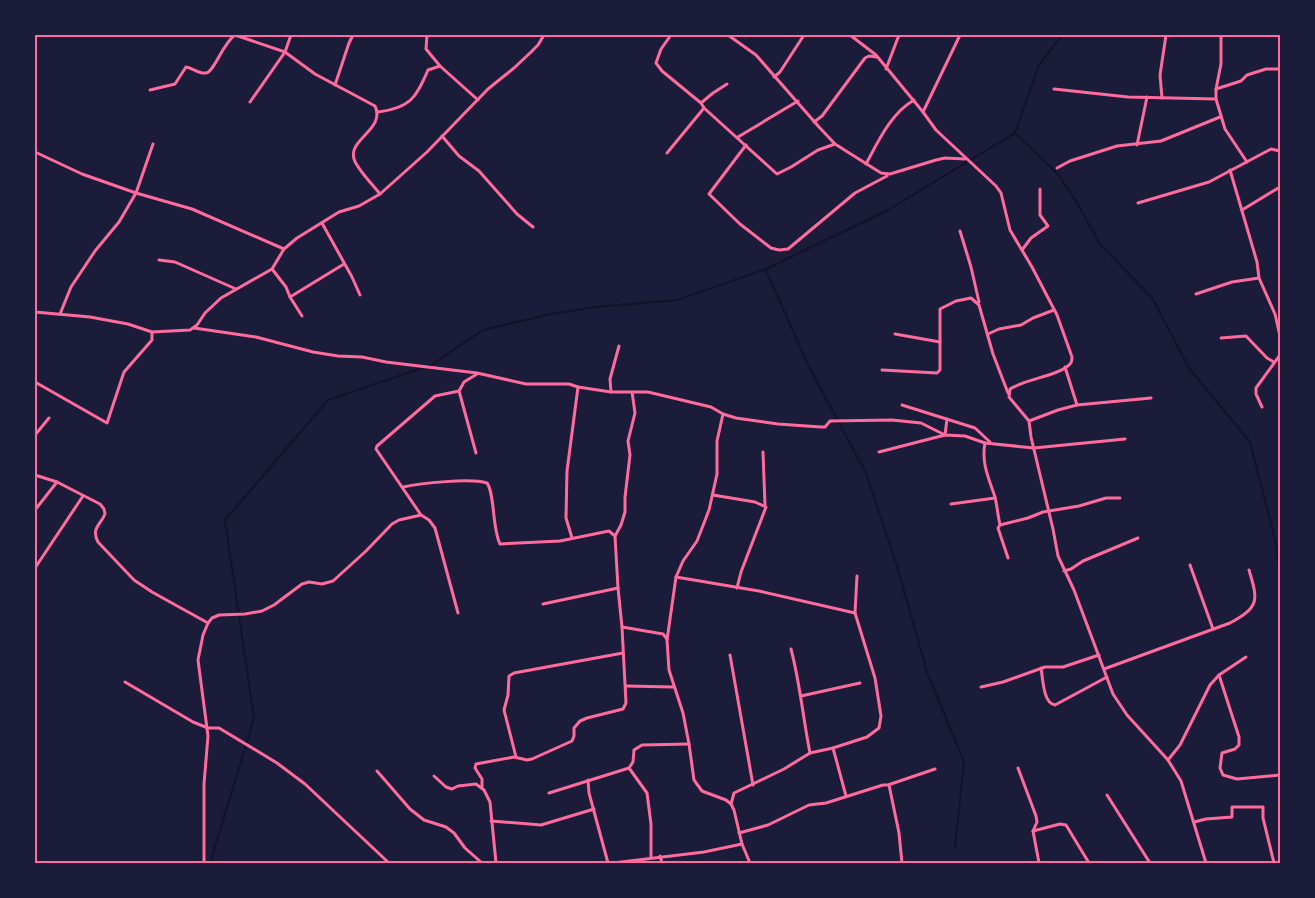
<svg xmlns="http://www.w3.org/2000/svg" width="1315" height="898" viewBox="0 0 1315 898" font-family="'Noto Sans',sans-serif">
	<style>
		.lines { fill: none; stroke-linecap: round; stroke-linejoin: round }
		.stream { stroke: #12122b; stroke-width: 2 }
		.minor { stroke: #ff6b9d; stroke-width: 3 }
		.neatline { fill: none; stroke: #ff6b9d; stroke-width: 2 }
	</style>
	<rect width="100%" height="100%" fill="#1b1b3a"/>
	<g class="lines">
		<g class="stream">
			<path d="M1015 133 1058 174 1077 203 1100 244 1152 298 1189 368 1250 442 1275 540 1280 572"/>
			<path d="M766 270 808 365 866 473 897 566 927 672 964 762 955 847"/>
			<path d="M430 366 483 330 551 314 596 307 677 300 766 269 888 210 1015 133 1039 65 1062 35"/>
			<path d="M210 863 254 719 225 520 328 400 425 367"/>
		</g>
		<g class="minor">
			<path d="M291 35 285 52 315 74 375 106C386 129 348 139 354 159 357 169 373 185 380 194"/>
			<path d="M427 35 426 49 440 66 478 100"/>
			<path d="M671 35 661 49 656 63 662 71 701 103"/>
			<path d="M728 35 756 55 819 127 835 144 881 173 890 174 936 160 945 158 965 159"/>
			<path d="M850 35 876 55 923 112 936 130 996 186 1001 193 1010 230 1032 267 1057 315 1072 357C1072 360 1072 362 1070 364 1059 376 1025 379 1010 389L1009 397 1029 421 1031 437 1053 529 1058 556 1074 590 1113 694 1127 715 1168 760 1181 781 1206 863"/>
			<path d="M1221 35V64L1216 89V99L1225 129 1247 162"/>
			<path d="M886 69 899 35"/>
			<path d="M774 77 780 72 804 35"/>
			<path d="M727 84 713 93 701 103 704 108 777 174 791 167 818 150 835 144"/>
			<path d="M335 85 349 43 353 35"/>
			<path d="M1054 89 1128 97 1216 99"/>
			<path d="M1216 89 1241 81 1247 75 1266 69H1280"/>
			<path d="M150 90 175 84 186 67C193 68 199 74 206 73 214 72 223 43 235 35L285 52 250 102"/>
			<path d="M1162 98 1160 75 1166 35"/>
			<path d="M378 112C410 108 416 98 428 70L440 66"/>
			<path d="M923 112 960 35"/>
			<path d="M814 122 822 116 865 58 869 56 877 57"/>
			<path d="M442 136 459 156 479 171 517 214 533 227"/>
			<path d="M738 137 798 101"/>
			<path d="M746 145 709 194 740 224 771 248 779 250 788 249 855 193 887 176"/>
			<path d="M1137 145 1147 97"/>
			<path d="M35 152 82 174 136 193 192 209 284 249"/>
			<path d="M667 153 704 108"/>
			<path d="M866 164C878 142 891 113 914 100"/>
			<path d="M1057 168 1070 161 1117 146 1161 141 1220 117"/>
			<path d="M1230 170 1257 262 1259 278 1275 314 1280 336"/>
			<path d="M1138 203 1209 182 1271 149 1280 151"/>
			<path d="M1242 210 1280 187"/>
			<path d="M322 223 352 277 360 295"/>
			<path d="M960 231 971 267 979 302"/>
			<path d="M1022 250 1031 238 1048 226 1040 215V189"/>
			<path d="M159 260 175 262 236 289"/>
			<path d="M272 269 286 287 290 297 302 316"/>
			<path d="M1196 294 1232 282 1259 278"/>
			<path d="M290 297 344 264"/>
			<path d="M35 312 90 317 128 324 152 332 190 330 197 325 205 313 221 298 272 269 284 249 297 238 339 212 359 206 380 194 427 152 488 89 514 68 530 53 538 45 544 35"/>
			<path d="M60 314 71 287 95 251 119 222 136 193 153 144"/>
			<path d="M194 328 256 337 313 352 338 356 362 357 386 362 477 373 526 384H569L578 387"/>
			<path d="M895 334 940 342"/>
			<path d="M988 334 999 329 1021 325 1033 318 1054 310"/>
			<path d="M1221 338 1246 336 1267 358 1274 362"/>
			<path d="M1065 367 1077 405"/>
			<path d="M882 370 937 373 940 370V309L956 301 971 298 979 305 993 354 1008 393"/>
			<path d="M35 382 107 423 124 372 152 340V332"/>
			<path d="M611 392 610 379 619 346"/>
			<path d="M632 392 635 413 628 441 630 455 625 497V512L621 525 615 536 618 588 622 627 663 634 667 639"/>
			<path d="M902 405 975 428 990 442"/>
			<path d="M1262 407 1256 394V388L1280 355"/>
			<path d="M723 414 717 441V474L709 510 697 541 683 561 676 577 667 640 669 670 683 713 689 744 694 780 702 791 726 800 731 804 734 810 742 844 750 863"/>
			<path d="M1029 421 1058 410 1077 405 1151 398"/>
			<path d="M35 435 49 418"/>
			<path d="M985 443C981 463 989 479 995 497 997 506 998 516 1000 525"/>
			<path d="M763 452 765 505"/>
			<path d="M879 452 945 435 965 436 985 443 1034 448 1125 439"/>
			<path d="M476 453 459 391 464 382 477 374"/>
			<path d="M35 475 57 482 100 504 104 509 105 514C100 526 91 528 98 542L134 580 152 592 208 623"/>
			<path d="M403 487C421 483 471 478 487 483 495 494 492 528 500 544L560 541 609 531 615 536"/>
			<path d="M713 495 755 502 766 507 741 572 737 588"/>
			<path d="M951 504 995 498"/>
			<path d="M35 510 57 482"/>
			<path d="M572 538 566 518 567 471 578 387 611 392H648L711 407 723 414 736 418 778 424 821 427H825L830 421 892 420 921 423 945 435 947 419"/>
			<path d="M1008 558 998 528 1000 525 1028 518 1043 512 1079 506 1106 498H1120"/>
			<path d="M1190 565 1213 629"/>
			<path d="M35 568 83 496"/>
			<path d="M1064 571 1071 569 1083 561 1138 538"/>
			<path d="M676 577 759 591 855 613"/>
			<path d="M543 604 618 588"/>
			<path d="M458 613 435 528 429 520 421 515 376 449 377 446 435 396 459 391"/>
			<path d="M791 649C800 683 803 718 810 753"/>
			<path d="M730 655 753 785"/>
			<path d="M1041 668C1043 679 1043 703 1055 705L1107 677"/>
			<path d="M1104 669 1230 623C1260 607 1258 600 1249 570"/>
			<path d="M1219 675 1239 737V745L1235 749 1222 753 1220 768 1223 775 1237 779 1280 775"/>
			<path d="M125 682 193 722 208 728H219L277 763 305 784 389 863"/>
			<path d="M626 686 673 687"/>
			<path d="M981 687 1003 682 1045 667H1063L1099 655"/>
			<path d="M801 696 860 683"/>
			<path d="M833 748 846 796"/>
			<path d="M516 757 504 710 508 695 509 676 514 673 623 653"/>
			<path d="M1168 760 1180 745 1210 685 1219 675 1246 657"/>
			<path d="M629 768 647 793 651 824V857"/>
			<path d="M1018 768 1036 816 1037 822 1033 831 1039 863"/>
			<path d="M377 771 410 809 424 820 446 827 454 833 465 848 482 863"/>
			<path d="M434 776 446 787 452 789 458 786 476 784 484 790 490 802 496 863"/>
			<path d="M588 780 589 793 608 863"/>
			<path d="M889 785 899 833 902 863"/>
			<path d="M482 788V779L475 768 476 764 514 757 527 760 532 759 572 741 574 736V728L580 721 587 718 623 709 626 703 622 627"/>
			<path d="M549 793 629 768 633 762 634 750 642 745 689 744"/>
			<path d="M1107 795 1150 863"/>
			<path d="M731 804 734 793 784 769 810 753 833 748 867 737 879 728 881 716 875 678 855 613 857 576"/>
			<path d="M491 821 541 825 594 809"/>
			<path d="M1194 822 1206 819 1232 817V807H1263V818L1274 863"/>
			<path d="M1033 831 1060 824 1066 825 1089 863"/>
			<path d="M739 833 768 825 809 805 826 803 883 785H888L935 769"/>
			<path d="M660 856 662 863"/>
			<path d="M204 863V784L208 736 198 660 203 635 208 623 212 618 219 615 245 614 262 611 274 605 302 584 309 582 322 584 333 581 366 551 392 524 399 520 421 515"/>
			<path d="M613 863 704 852 742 844"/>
		</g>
	</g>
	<rect width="1315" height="898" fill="none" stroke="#1b1b3a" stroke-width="72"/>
	<rect x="36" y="36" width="1243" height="826" class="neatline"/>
</svg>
